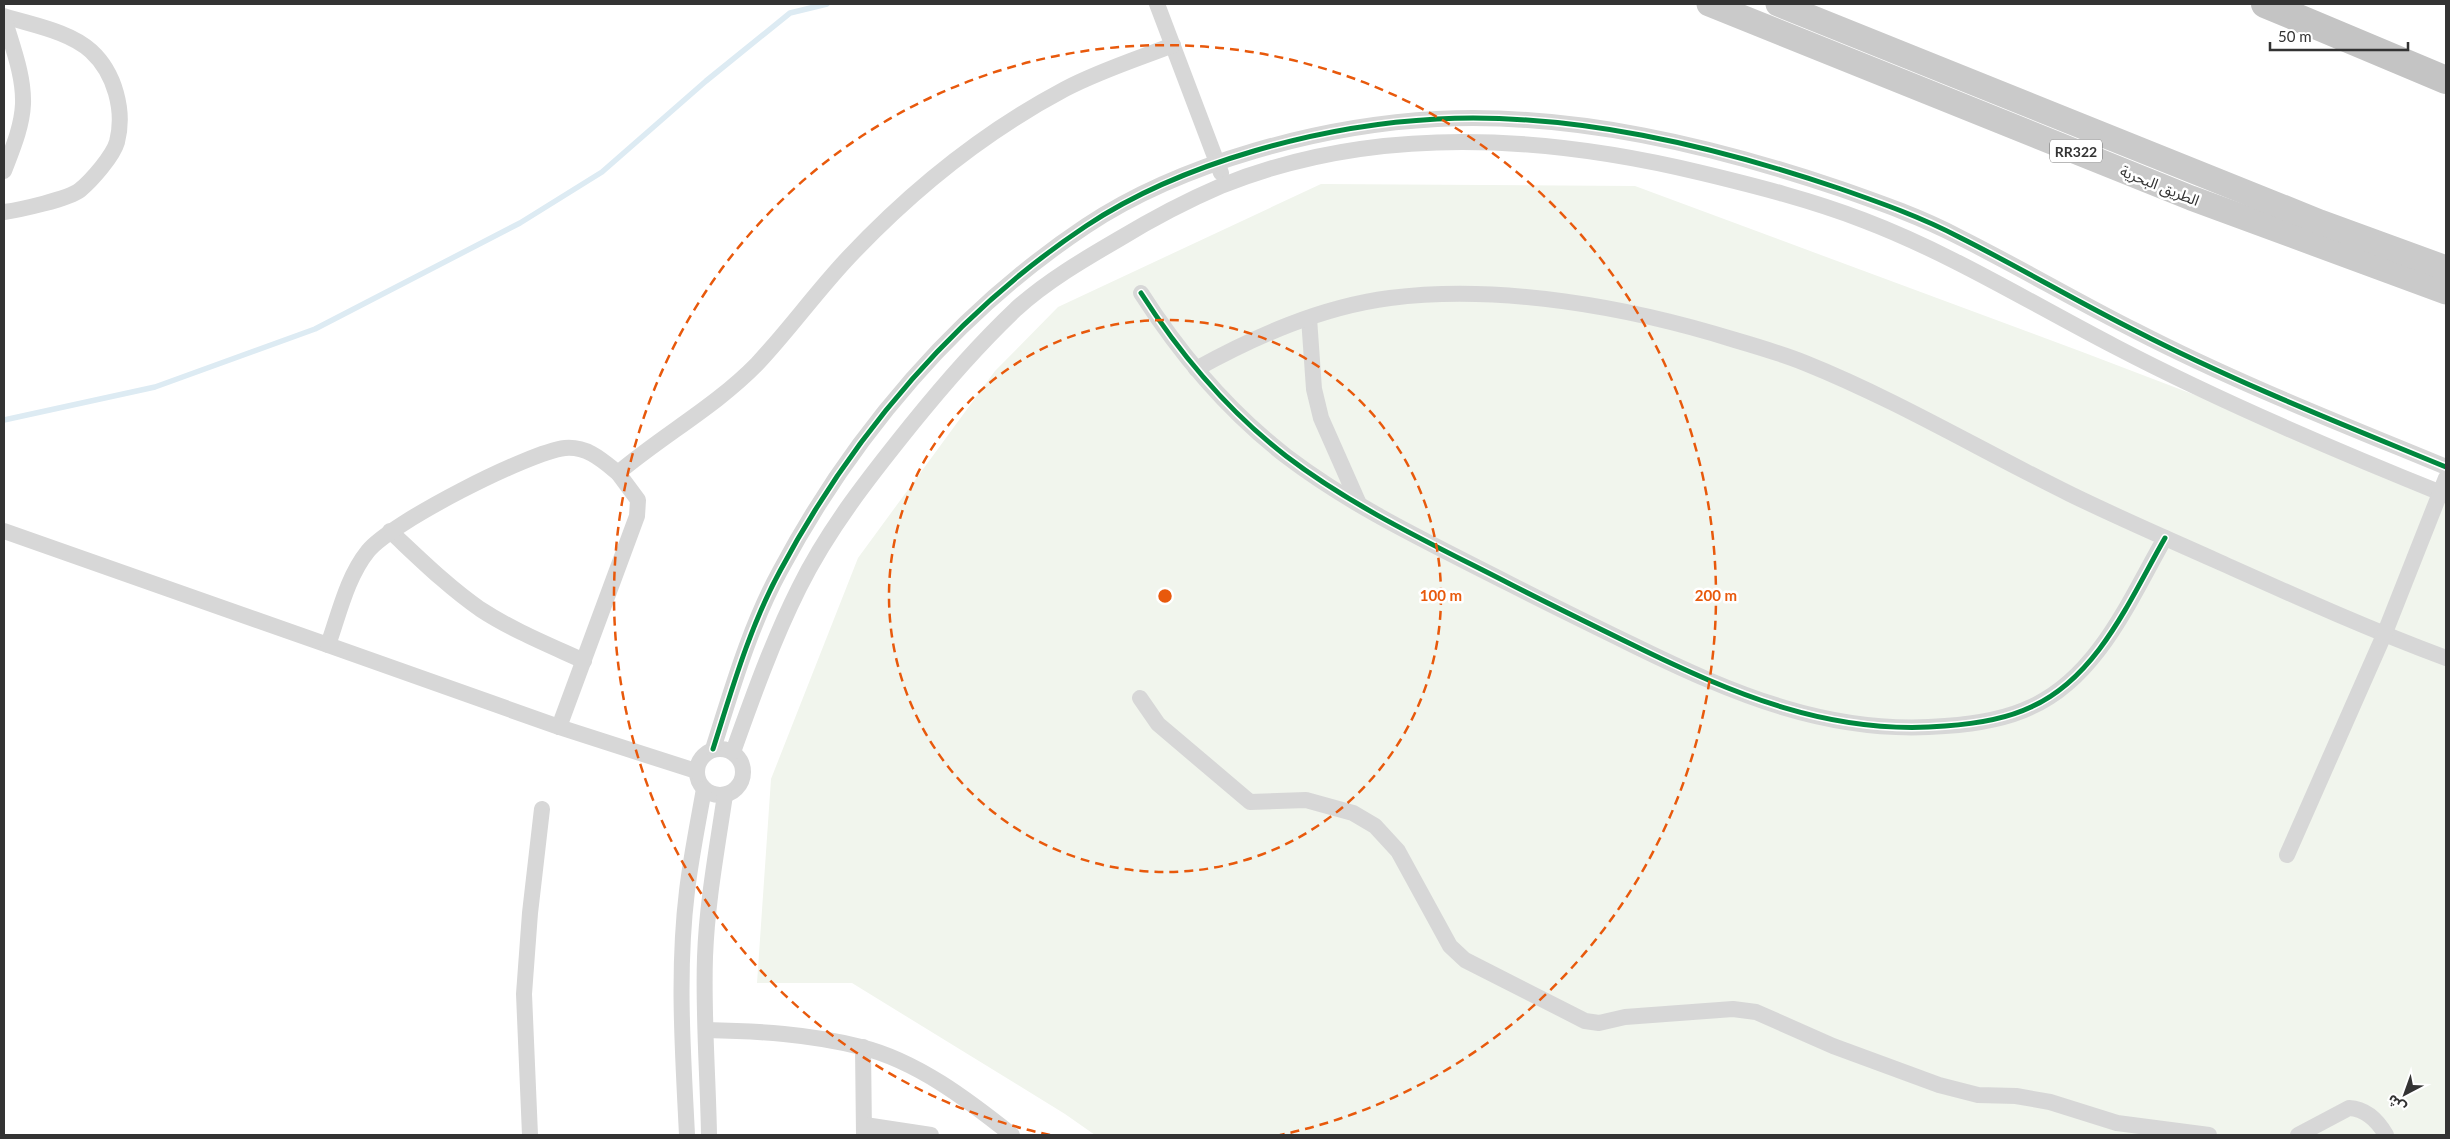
<svg xmlns="http://www.w3.org/2000/svg" width="2450" height="1139" viewBox="0 0 2450 1139" font-family="Lato,'Noto Sans Arabic',sans-serif">
	<style>
		.grass { fill: #f1f5ed }
		.lines { fill: none; stroke-linecap: round; stroke-linejoin: round }
		.stream { stroke: #ddebf3; stroke-width: 5.5 }
		.minor { stroke: #d7d7d7; stroke-width: 16 }
		.primary { stroke: #cacaca; stroke-width: 25 }
		.motorway { stroke: #c4c4c4; stroke-width: 28 }
		.cycleway-casing { stroke: #fff; stroke-width: 8 }
		.cycleway { stroke: #00873e; stroke-width: 5 }
		.ring { fill: none; stroke: #e8590c; stroke-width: 2.5; stroke-dasharray: 9 6 }
		.labels { text-anchor: middle; dominant-baseline: central; stroke-width: 5; stroke-linejoin: round; paint-order: stroke }
		.shield { fill: #fff; stroke: #707070; stroke-width: 1 }
		.shield-label { font-size: 14px; font-weight: bold; fill: #333 }
		.street-label { font-size: 15px; fill: #333; stroke: #fff }
		.centre { fill: #e8590c; stroke: #fff; stroke-width: 2.5 }
		.ring-label { font-size: 15px; text-anchor: middle; font-weight: bold; fill: #e8590c; stroke: #fff; stroke-width: 5; stroke-linejoin: round; paint-order: stroke }
	</style>
	<rect width="100%" height="100%" fill="#fff"/>
	<path class="grass" d="M1321 184 1635 186 2085 353 2446 491V1135H1095L1065 1114 852 983H757L771 779 858 558 995 371 1058 307Z"/>
	<g class="lines">
		<path class="stream" d="M4 420 155 387 315 329 520 223 602 172 706 81 790 13 827 4"/>
		<g class="minor">
			<path d="M1157 4 1221 173"/>
			<path d="M4 16C32 25 69 31 91 51 115 73 125 111 117 142 113 156 92 180 80 190 69 199 19 210 4 212"/>
			<path d="M4 18C12 46 24 75 23 104 22 127 12 150 4 171"/>
			<path d="M1141 293C1180 354 1228 411 1286 456 1354 508 1434 545 1510 584 1551 605 1592 625 1633 645 1733 694 1831 736 1945 726 1974 724 2004 720 2031 707 2098 677 2130 599 2165 538"/>
			<path d="M1309 318 1314 389 1321 418 1359 504"/>
			<path d="M1196 369C1256 336 1321 307 1390 298 1501 284 1629 307 1735 340 1759 347 1783 354 1805 363 1897 400 1982 451 2070 494 2119 518 2168 539 2217 561 2293 595 2368 629 2446 658"/>
			<path d="M4 531 328 645"/>
			<path d="M390 531C419 558 447 586 480 609 512 630 549 645 584 661"/>
			<path d="M1140 698 1158 724 1250 802 1306 800 1353 813 1375 826 1398 851 1450 946 1465 960 1585 1021 1599 1023 1625 1017 1733 1009 1756 1012 1833 1046 1939 1085 1978 1095 2016 1096 2050 1102 2117 1123 2209 1135"/>
			<path d="M559 727 637 516 638 500 618 473"/>
			<circle cx="720" cy="772" r="23"/>
			<path d="M713 749C732 689 750 626 780 571 853 434 957 312 1086 226 1182 162 1323 125 1437 119 1573 112 1714 146 1841 189 1881 203 1921 217 1959 237 2019 267 2076 301 2136 331 2237 383 2342 424 2446 467"/>
			<path d="M733 752C753 696 773 640 799 588 828 529 870 476 911 425 944 384 978 345 1016 309 1047 281 1083 260 1119 239 1152 219 1186 201 1221 186 1374 124 1545 135 1702 173 1756 186 1811 200 1863 220 1950 253 2031 303 2114 346 2221 402 2334 450 2446 495"/>
			<path d="M696 771 559 727 328 645C339 614 347 577 368 551 390 523 529 452 565 448 587 446 602 460 618 473 663 435 716 406 757 364 789 330 816 292 848 258 910 192 984 132 1065 89 1099 71 1137 59 1173 45"/>
			<path d="M2287 855 2384 635 2446 478"/>
			<path d="M706 1030C758 1031 810 1034 861 1047 917 1061 968 1100 1012 1135"/>
			<path d="M863 1047 864 1135"/>
			<path d="M865 1125 931 1135"/>
			<path d="M530 1135 524 994 530 913 542 809"/>
			<path d="M687 1135C683 1054 677 972 687 891 691 857 698 823 704 789"/>
			<path d="M709 1135C708 1076 703 1016 705 957 707 902 717 849 725 795"/>
			<path d="M2298 1135 2349 1108C2366 1109 2378 1121 2386 1135"/>
		</g>
		<g class="primary">
			<path d="M1709 4 2191 198 2446 292"/>
			<path d="M1778 4 2320 222 2446 268"/>
		</g>
		<path class="motorway" d="M2265 4 2446 80"/>
		<g class="cycleway-casing">
			<g id="cycleway">
				<path d="M1141 293C1180 354 1228 411 1286 456 1354 508 1434 545 1510 584 1551 605 1592 625 1633 645 1733 694 1831 736 1945 726 1974 724 2004 720 2031 707 2098 677 2130 599 2165 538"/>
				<path d="M713 749C732 689 750 626 780 571 853 434 957 312 1086 226 1182 162 1323 125 1437 119 1573 112 1714 146 1841 189 1881 203 1921 217 1959 237 2019 267 2076 301 2136 331 2237 383 2342 424 2446 467"/>
			</g>
		</g>
		<use href="#cycleway" class="cycleway"/>
	</g>
	<g class="ring">
		<circle cx="1165" cy="596" r="276"/>
		<path d="M1050 1135A551 551 0 1 1 1280 1135"/>
	</g>
	<g class="labels">
		<rect class="shield" x="2050" y="139.5" width="52" height="23" rx="4"/>
		<g class="shield-label">
			<text x="2076" y="151">RR322</text>
		</g>
		<g class="street-label">
			<text transform="translate(2160 185) rotate(22)">الطريق البحرية</text>
		</g>
	</g>
	<circle cx="1165" cy="596" r="8" class="centre"/>
	<g class="ring-label">
		<text x="1441" y="601">100 m</text>
		<text x="1716" y="601">200 m</text>
	</g>
	<rect width="2450" height="1139" fill="none" stroke="#333333" stroke-width="10"/>
	<g transform="translate(2405 1094) rotate(221)" stroke="#ffffff" stroke-width="4" paint-order="stroke">
	<path d="M0-4L9 19L0 12L-9 19Z" fill="#333333"/>
	<text y="-8" font-size="14" font-weight="bold" text-anchor="middle" fill="#333333">ش</text>
	</g>
	<path d="M2270 42v8h138v-8" fill="none" stroke="#333333" stroke-width="2.5"/>
	<text x="2278" y="42" font-size="15" fill="#333333" stroke="#ffffff" stroke-width="4" paint-order="stroke">50 m</text>
</svg>
